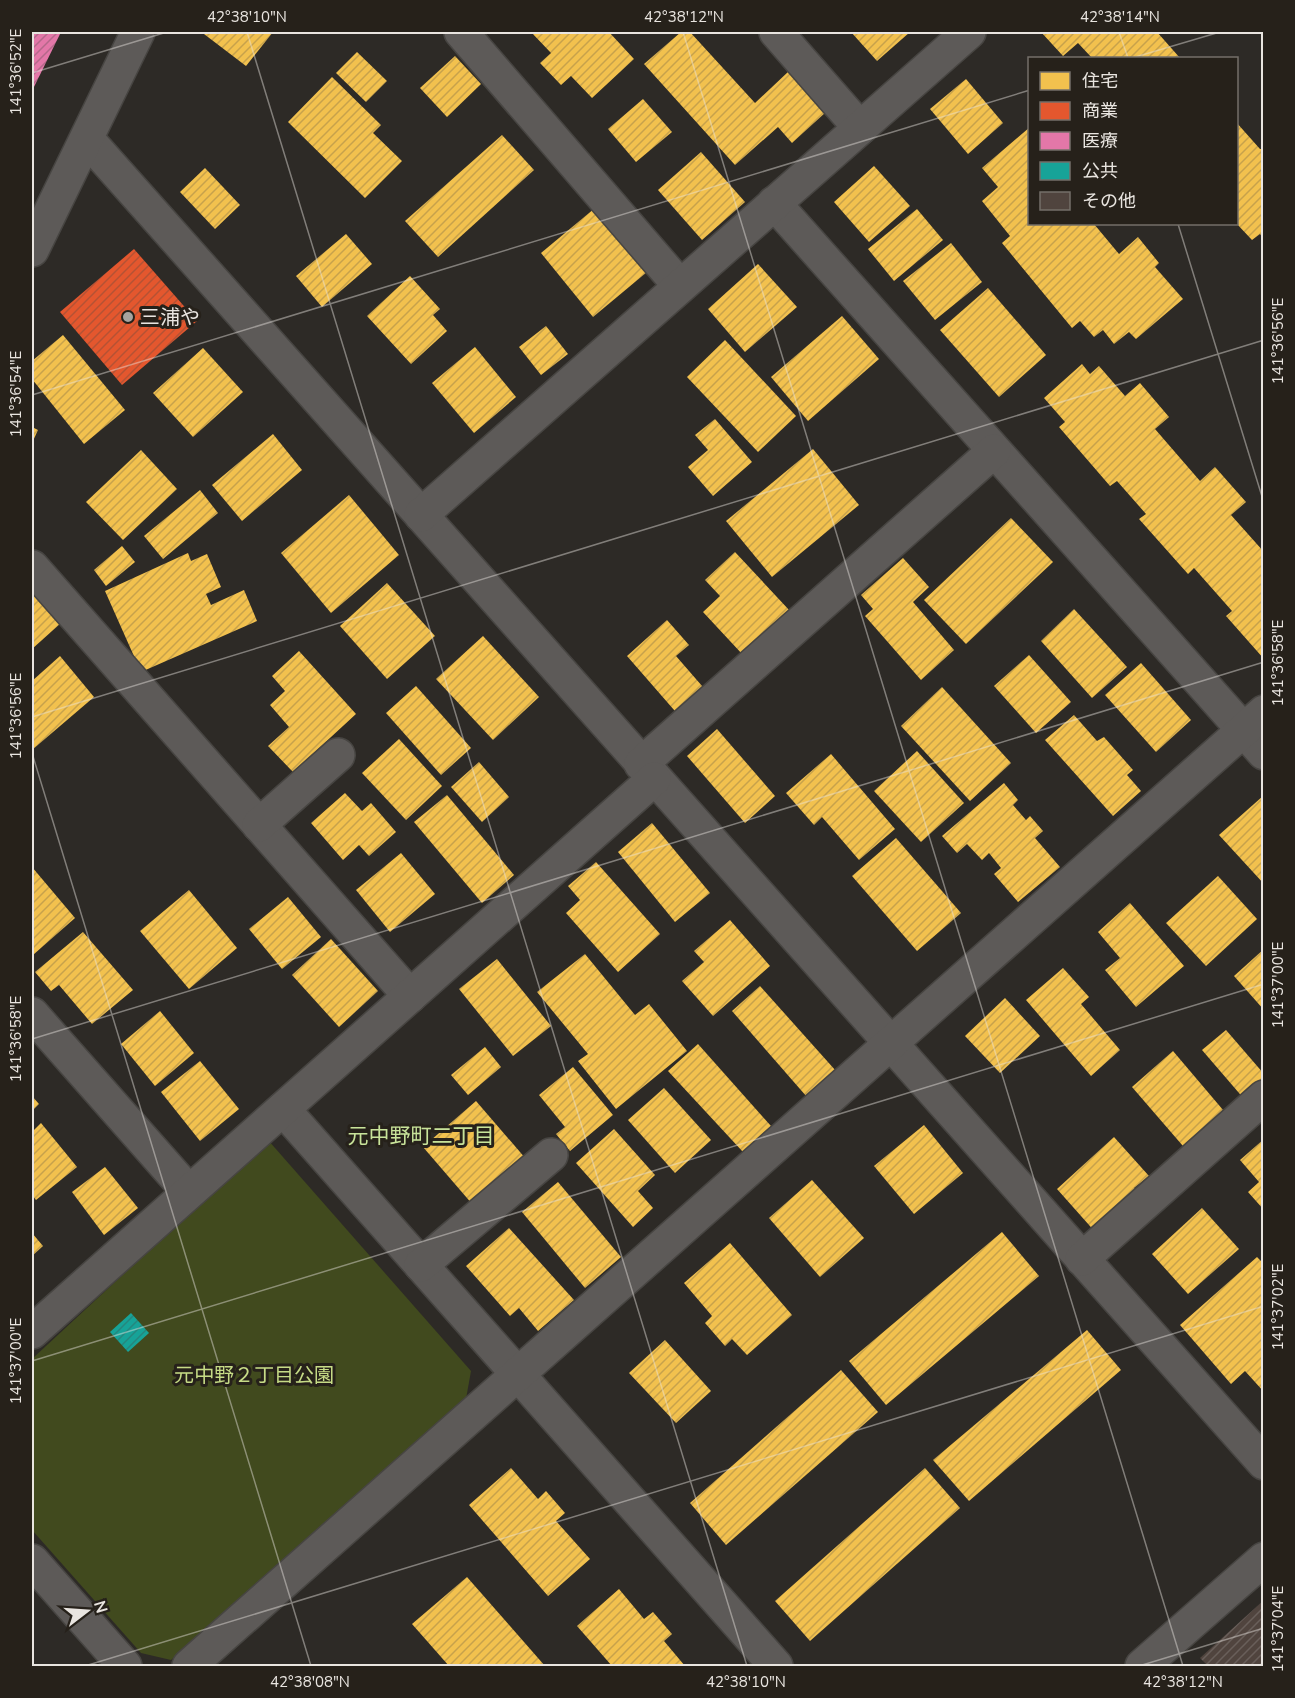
<svg xmlns="http://www.w3.org/2000/svg" width="1295" height="1698" viewBox="0 0 1295 1698" font-family="'Nunito Sans','Noto Sans JP',sans-serif">
	<style>
		.green { fill: #414a1e }
		.homes { fill: url(#homes-hatch) }
		.shops { fill: url(#shops-hatch) }
		.health { fill: url(#health-hatch) }
		.public { fill: url(#public-hatch) }
		.building { fill: url(#building-hatch) }
		.lines { fill: none; stroke-linecap: round; stroke-linejoin: round }
		.minor-casing { stroke: #474542; stroke-width: 36 }
		.minor { stroke: #5d5a58; stroke-width: 33 }
		.ticks { fill: none; stroke: #e9e5e0; stroke-width: 1.5; stroke-opacity: 0.45 }
		.poi-dot { fill: #a7a49f; stroke: #26211a; stroke-width: 2 }
		.labels { text-anchor: middle; dominant-baseline: central; stroke-width: 6; stroke-linejoin: round; paint-order: stroke }
		.poi-label { font-size: 20px; fill: #e9e5e0; stroke: #26211a; text-anchor: start }
		.park-label { font-size: 20px; fill: #c6db86; stroke: #26211a }
		.neighbourhood-label { font-size: 21px; fill: #c8e39a; stroke: #26211a }
		.neatline { fill: none; stroke: #e9e5e0; stroke-width: 2 }
		.ticks-label { font-size: 15px; text-anchor: middle; fill: #e9e5e0 }
	</style>
	<defs>
		<pattern id="homes-hatch" width="6" height="6" patternUnits="userSpaceOnUse" patternTransform="scale(1.5)"><rect width="6" height="6" fill="#f2c14e"/><path d="M-1 1l2-2M0 6l6-6M5 7l2-2" fill="none" stroke="#c7a24b"/></pattern>
		<pattern id="shops-hatch" width="6" height="6" patternUnits="userSpaceOnUse" patternTransform="scale(1.5)"><rect width="6" height="6" fill="#e4572e"/><path d="M-1 1l2-2M0 6l6-6M5 7l2-2" fill="none" stroke="#b55234"/></pattern>
		<pattern id="health-hatch" width="6" height="6" patternUnits="userSpaceOnUse" patternTransform="scale(1.5)"><rect width="6" height="6" fill="#e377a8"/><path d="M-1 1l2-2M0 6l6-6M5 7l2-2" fill="none" stroke="#b4688a"/></pattern>
		<pattern id="public-hatch" width="6" height="6" patternUnits="userSpaceOnUse" patternTransform="scale(1.5)"><rect width="6" height="6" fill="#17a398"/><path d="M-1 1l2-2M0 6l6-6M5 7l2-2" fill="none" stroke="#25877e"/></pattern>
		<pattern id="building-hatch" width="6" height="6" patternUnits="userSpaceOnUse" patternTransform="scale(1.5)"><rect width="6" height="6" fill="#50443e"/><path d="M-1 1l2-2M0 6l6-6M5 7l2-2" fill="none" stroke="#695f5a"/></pattern>
	</defs>
	<rect width="100%" height="100%" fill="#2d2a26"/>
	<path class="green" d="M268 1140 471 1371 464 1410 171 1660 141 1653 32 1530V1359Z"/>
	<g class="homes">
		<path d="M206 32H273L246 66 204 34Z"/>
		<path d="M531 32H609L634 59 592 98 571 76 561 85 540 63 551 53Z"/>
		<path d="M681 32H690L755 103 789 71 826 112 792 143 778 127 735 165 644 64Z"/>
		<path d="M851 32H910L877 61Z"/>
		<path d="M1041 32H1157L1180 58H1092L1078 43 1063 56Z"/>
		<path d="M357 52 387 81 366 102 336 73Z"/>
		<path d="M455 56 481 84 447 117 420 88Z"/>
		<path d="M332 77 381 125 373 133 402 161 365 198 288 122Z"/>
		<path d="M966 79 1003 123 968 154 930 109Z"/>
		<path d="M643 99 672 132 636 162 608 129Z"/>
		<path d="M1236 122 1260 149H1264V239L1260 234 1252 240 1236 223Z"/>
		<path d="M1030 127V224H1094L1119 254 1138 237 1159 263 1155 267 1183 299 1136 339 1129 332 1114 344 1103 330 1094 337 1080 321 1072 328 1002 243 1010 236 982 201 998 187 982 168Z"/>
		<path d="M502 135 534 170 438 257 405 221Z"/>
		<path d="M701 152 745 202 702 240 658 190Z"/>
		<path d="M874 166 910 206 869 242 834 202Z"/>
		<path d="M205 168 240 205 215 229 180 192Z"/>
		<path d="M595 208 647 272 593 317 541 253Z"/>
		<path d="M917 209 943 240 894 281 868 249Z"/>
		<path d="M346 234 372 264 322 307 296 276Z"/>
		<path d="M951 243 982 282 935 320 903 281Z"/>
		<path d="M758 264 797 307 745 352 708 309Z"/>
		<path d="M410 276 440 309 433 315 447 331 411 364 367 316Z"/>
		<path d="M988 288 1046 355 999 397 940 330Z"/>
		<path d="M842 316 879 359 808 421 771 377Z"/>
		<path d="M546 326 568 354 541 375 519 347Z"/>
		<path d="M63 335 125 410 84 444 32 379V361Z"/>
		<path d="M725 340 796 416 758 452 687 377Z"/>
		<path d="M475 347 516 397 474 433 432 383Z"/>
		<path d="M203 348 243 392 193 437 153 393Z"/>
		<path d="M1082 364 1090 374 1099 366 1125 396 1140 383 1169 417 1155 429 1200 481 1215 467 1246 502 1231 515 1264 552V659L1226 616 1232 611 1194 568 1188 574 1139 519 1146 514 1117 481 1110 486 1059 427 1065 422 1044 398Z"/>
		<path d="M715 419 752 462 713 496 688 467 708 450 695 435Z"/>
		<path d="M32 427 38 430 32 443Z"/>
		<path d="M273 434 302 470 242 521 212 485Z"/>
		<path d="M813 449 859 505 772 577 726 521Z"/>
		<path d="M141 450 177 489 123 540 86 502Z"/>
		<path d="M200 490 218 513 163 559 144 536Z"/>
		<path d="M349 495 399 555 331 613 281 553Z"/>
		<path d="M1011 518 1053 562 966 644 924 600Z"/>
		<path d="M122 546 135 562 106 586 94 570Z"/>
		<path d="M735 552 790 611 743 655 703 612 720 596 705 580Z"/>
		<path d="M188 553 191 561 207 554 221 587 206 594 211 605 244 590 257 621 141 672 105 591Z"/>
		<path d="M903 558 929 587 913 602 954 650 921 680 865 616 873 609 861 595Z"/>
		<path d="M387 583 435 636 387 679 340 626Z"/>
		<path d="M32 589 61 623 32 649Z"/>
		<path d="M1074 609 1127 667 1092 698 1041 641Z"/>
		<path d="M667 620 689 645 676 656 709 694 681 718 627 656Z"/>
		<path d="M483 636 539 697 493 740 436 679Z"/>
		<path d="M299 651 356 714 293 772 268 746 289 727 270 705 285 691 272 676Z"/>
		<path d="M1029 655 1071 702 1036 733 994 686Z"/>
		<path d="M60 656 94 697 32 750V681Z"/>
		<path d="M1141 663 1191 720 1156 752 1105 695Z"/>
		<path d="M416 686 471 748 441 775 386 713Z"/>
		<path d="M942 687 1011 763 970 801 901 726Z"/>
		<path d="M1074 715 1097 741 1104 737 1133 770 1127 775 1141 791 1113 816 1045 740Z"/>
		<path d="M717 729 775 796 745 823 687 756Z"/>
		<path d="M399 739 442 786 406 820 362 773Z"/>
		<path d="M917 751 964 803 921 842 874 791Z"/>
		<path d="M831 754 895 829 859 860 822 817 814 825 786 793Z"/>
		<path d="M479 762 509 797 482 822 451 787Z"/>
		<path d="M1004 783 1018 800 1013 805 1026 820 1030 816 1043 831 1035 838 1060 867 1018 902 994 874 1001 868 989 853 982 860 967 844 957 853 942 836Z"/>
		<path d="M345 793 362 811 371 803 396 832 369 856 359 845 343 860 311 823Z"/>
		<path d="M447 795 514 875 482 903 414 822Z"/>
		<path d="M1263 796 1264 797V884L1219 835Z"/>
		<path d="M652 823 710 893 675 922 618 852Z"/>
		<path d="M896 838 961 913 917 951 852 876Z"/>
		<path d="M401 853 435 894 390 932 356 890Z"/>
		<path d="M596 862 660 934 618 972 566 913 580 900 568 886Z"/>
		<path d="M32 867 75 918 33 955 32 953Z"/>
		<path d="M1218 876 1257 919 1206 966 1166 923Z"/>
		<path d="M189 890 237 948 189 989 140 931Z"/>
		<path d="M288 897 321 937 282 969 249 929Z"/>
		<path d="M1130 903 1184 966 1136 1007 1105 970 1120 958 1098 932Z"/>
		<path d="M730 920 770 966 713 1016 682 981 704 962 694 951Z"/>
		<path d="M83 932 133 990 92 1024 59 985 51 991 35 972Z"/>
		<path d="M331 939 378 991 339 1027 292 975Z"/>
		<path d="M1264 949V1010L1234 976Z"/>
		<path d="M585 954 635 1015 649 1004 687 1051 616 1109 578 1061 588 1054 537 992Z"/>
		<path d="M497 959 551 1026 513 1056 459 989Z"/>
		<path d="M1063 968 1089 997 1081 1004 1120 1050 1091 1076 1026 1000Z"/>
		<path d="M760 986 836 1071 807 1097 732 1011Z"/>
		<path d="M1005 998 1040 1036 1000 1073 965 1036Z"/>
		<path d="M160 1011 194 1053 155 1086 121 1044Z"/>
		<path d="M1226 1030 1264 1074V1083L1245 1100 1202 1050Z"/>
		<path d="M698 1044 771 1126 743 1152 668 1071Z"/>
		<path d="M485 1047 501 1067 468 1095 451 1075Z"/>
		<path d="M1173 1051 1229 1117 1189 1153 1132 1087Z"/>
		<path d="M200 1061 239 1109 200 1141 161 1092Z"/>
		<path d="M573 1067 613 1115 570 1151 556 1134 565 1127 539 1095Z"/>
		<path d="M664 1088 711 1140 675 1173 628 1120Z"/>
		<path d="M32 1096 39 1104 32 1111Z"/>
		<path d="M476 1101 526 1159 473 1205 423 1147Z"/>
		<path d="M41 1123 77 1167 36 1200 32 1195V1132Z"/>
		<path d="M924 1125 963 1173 914 1214 874 1166Z"/>
		<path d="M614 1129 655 1175 638 1191 653 1208 633 1227 576 1163Z"/>
		<path d="M1114 1137 1149 1176 1134 1188 1141 1195 1097 1234 1057 1189Z"/>
		<path d="M1264 1139V1210L1248 1192 1259 1182 1240 1160Z"/>
		<path d="M105 1167 138 1208 104 1235 72 1192Z"/>
		<path d="M812 1180 864 1238 820 1277 769 1218Z"/>
		<path d="M558 1182 621 1257 585 1288 522 1212Z"/>
		<path d="M1202 1208 1239 1249 1188 1294 1152 1254Z"/>
		<path d="M509 1228 574 1300 538 1331 519 1308 510 1316 466 1266Z"/>
		<path d="M1002 1232 1039 1276 886 1405 849 1361Z"/>
		<path d="M32 1233 43 1246 32 1256Z"/>
		<path d="M730 1243 792 1315 747 1355 732 1339 725 1346 705 1323 712 1316 684 1283Z"/>
		<path d="M1257 1257 1264 1264V1392L1245 1371 1231 1384 1180 1325Z"/>
		<path d="M1087 1330 1121 1370 969 1501 933 1460Z"/>
		<path d="M665 1340 711 1391 676 1423 629 1373Z"/>
		<path d="M841 1370 878 1412 726 1545 690 1503Z"/>
		<path d="M511 1468 538 1499 546 1491 565 1513 556 1521 590 1559 548 1596 469 1505Z"/>
		<path d="M925 1468 960 1508 810 1641 775 1601Z"/>
		<path d="M467 1577 545 1666H449L412 1624Z"/>
		<path d="M619 1589 644 1619 653 1612 672 1634 664 1641 685 1666H612L577 1626Z"/>
	</g>
	<path class="shops" d="M134 249 197 321 122 385 60 312Z"/>
	<path class="health" d="M32 32H61L32 91Z"/>
	<path class="public" d="M131 1313 149 1333 128 1352 110 1332Z"/>
	<path class="building" d="M1264 1600V1666H1208L1200 1658Z"/>
	<g class="lines">
		<g class="minor-casing">
			<g id="minor">
				<path d="M461 32 680 286"/>
				<path d="M776 32 860 128"/>
				<path d="M87 139 1264 1463"/>
				<path d="M774 203 1264 753"/>
				<path d="M32 250 138 32"/>
				<path d="M421 515 969 32"/>
				<path d="M32 567 410 996"/>
				<path d="M641 764 994 451"/>
				<path d="M259 825 338 755"/>
				<path d="M32 1014 189 1192"/>
				<path d="M283 1109 776 1666"/>
				<path d="M1082 1259 1264 1097"/>
				<path d="M421 1265 551 1155"/>
				<path d="M32 1332 654 779"/>
				<path d="M32 1561 125 1666"/>
				<path d="M189 1666 1264 712"/>
				<path d="M1142 1666 1264 1559"/>
			</g>
		</g>
		<use href="#minor" class="minor"/>
	</g>
	<path class="ticks" d="M247 32 747 1666M683 32 1183 1666M1119 32 1128 58M1132 58 1220 32M32 73 167 32M1178 224 1264 503M32 395 1030 90M32 717 1264 340M32 753 311 1666M32 1039 1264 662M32 1361 1264 984M85 1666 1264 1306M1139 1666 1264 1628"/>
	<circle class="poi-dot" cx="128" cy="317" r="6"/>
	<g class="labels">
		<g class="poi-label">
			<text x="140" y="317">三浦や</text>
		</g>
		<g class="park-label">
			<text x="254" y="1375">元中野２丁目公園</text>
		</g>
		<g class="neighbourhood-label">
			<text x="421" y="1136">元中野町二丁目</text>
		</g>
	</g>
	<rect width="1295" height="1698" fill="none" stroke="#26211a" stroke-width="66"/>
	<rect x="1028" y="57" width="210" height="168" fill="#26211a" stroke="#746f69" stroke-width="1.5"/>
	<rect x="1040" y="72" width="30" height="18" fill="#f2c14e" stroke="#746f69" stroke-width="1.5"/>
	<text x="1082" y="87" font-size="18" fill="#e9e5e0">住宅</text>
	<rect x="1040" y="102" width="30" height="18" fill="#e4572e" stroke="#746f69" stroke-width="1.5"/>
	<text x="1082" y="117" font-size="18" fill="#e9e5e0">商業</text>
	<rect x="1040" y="132" width="30" height="18" fill="#e377a8" stroke="#746f69" stroke-width="1.5"/>
	<text x="1082" y="147" font-size="18" fill="#e9e5e0">医療</text>
	<rect x="1040" y="162" width="30" height="18" fill="#17a398" stroke="#746f69" stroke-width="1.5"/>
	<text x="1082" y="177" font-size="18" fill="#e9e5e0">公共</text>
	<rect x="1040" y="192" width="30" height="18" fill="#50443e" stroke="#746f69" stroke-width="1.5"/>
	<text x="1082" y="207" font-size="18" fill="#e9e5e0">その他</text>
	<g transform="translate(87 1611) rotate(73)" stroke="#26211a" stroke-width="4.5" paint-order="stroke">
	<path d="M0-4.5L10 22L0 15L-10 22Z" fill="#e9e5e0"/>
	<text y="-9" font-size="16" font-weight="bold" text-anchor="middle" fill="#e9e5e0">N</text>
	</g>
	<rect x="33" y="33" width="1229" height="1632" class="neatline"/>
	<g class="ticks-label">
		<text x="247" y="22">42°38'10"N</text>
		<text x="684" y="22">42°38'12"N</text>
		<text x="1120" y="22">42°38'14"N</text>
		<text transform="translate(16 72) rotate(-90)" y="5">141°36'52"E</text>
		<text transform="translate(1278 341) rotate(-90)" y="5">141°36'56"E</text>
		<text transform="translate(16 394) rotate(-90)" y="5">141°36'54"E</text>
		<text transform="translate(1278 663) rotate(-90)" y="5">141°36'58"E</text>
		<text transform="translate(16 716) rotate(-90)" y="5">141°36'56"E</text>
		<text transform="translate(1278 985) rotate(-90)" y="5">141°37'00"E</text>
		<text transform="translate(16 1039) rotate(-90)" y="5">141°36'58"E</text>
		<text transform="translate(1278 1307) rotate(-90)" y="5">141°37'02"E</text>
		<text transform="translate(16 1361) rotate(-90)" y="5">141°37'00"E</text>
		<text transform="translate(1278 1629) rotate(-90)" y="5">141°37'04"E</text>
		<text x="310" y="1687">42°38'08"N</text>
		<text x="746" y="1687">42°38'10"N</text>
		<text x="1183" y="1687">42°38'12"N</text>
	</g>
</svg>
